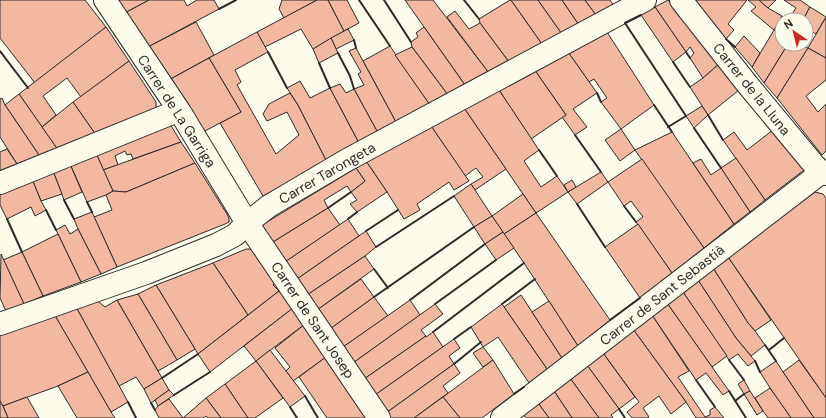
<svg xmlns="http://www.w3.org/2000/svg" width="826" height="418" viewBox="0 0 826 418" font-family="'DM Sans',sans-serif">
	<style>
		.building { fill: #f2b8a0; stroke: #2b2b2b }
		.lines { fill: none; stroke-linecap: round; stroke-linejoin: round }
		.minor-casing { stroke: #2b2b2b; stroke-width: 24 }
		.minor { stroke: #fdfbea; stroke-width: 22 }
		.wall { stroke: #2b2b2b; stroke-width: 2 }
		.labels { text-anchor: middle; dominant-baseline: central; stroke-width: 3; stroke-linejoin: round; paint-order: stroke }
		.street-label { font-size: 14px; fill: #2b2b2b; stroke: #fdfbea }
	</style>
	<rect width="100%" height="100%" fill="#fdfbea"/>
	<g class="building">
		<path d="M0 0H85L106 27 35 83 0 38Z"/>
		<path d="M114 0H149L123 14Z"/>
		<path d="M149 0H184L187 6 197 0H214L219 9 146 48 123 14Z"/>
		<path d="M282 0H317L284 18 279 9Z"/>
		<path d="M317 0H328L344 31 313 49 301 29 265 47 257 32Z"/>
		<path d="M328 0H347L359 23 344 31Z"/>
		<path d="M405 0H433L489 73 465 85Z"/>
		<path d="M510 0H511L542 44 509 62 480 23 479 19Z"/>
		<path d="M511 0H538L562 34 542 44Z"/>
		<path d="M538 0H562L579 25 562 34Z"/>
		<path d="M562 0H585L596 15 579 25Z"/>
		<path d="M585 0H610L614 6 596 15Z"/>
		<path d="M668 0 719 64 703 78 690 58 694 53 690 47 686 52 655 7Z"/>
		<path d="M695 0H747L728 24 734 30 726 39Z"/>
		<path d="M748 0H759L768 8 782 16 774 30 751 11 756 7Z"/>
		<path d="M759 0H776L768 8Z"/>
		<path d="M784 0H800L810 7 803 20H795L790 17 796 8Z"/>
		<path d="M655 7 686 52 673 62 641 15Z"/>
		<path d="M810 7 826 17 816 34 806 28V20H803Z"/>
		<path d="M455 11 469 29 480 23 509 62 489 73 447 17Z"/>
		<path d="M782 16 786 20H782L781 35 774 30Z"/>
		<path d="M826 17V58L808 48Z"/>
		<path d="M196 22 214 55 167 81 146 48Z"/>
		<path d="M106 27 129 61 81 97 67 78 43 96 56 115 42 127 19 94Z"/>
		<path d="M424 27 465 85 448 95 412 47 411 42 418 37 416 33Z"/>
		<path d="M348 29 354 40 336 49 331 38Z"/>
		<path d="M774 30 782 35V44H788L764 83 752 67Z"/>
		<path d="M257 32 268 52 235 70 241 82 237 85 276 154 299 135 287 112 267 121 263 114 269 104 290 93 298 105 327 162 263 196 220 123 241 112 209 58Z"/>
		<path d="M607 32 654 105 621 129 601 102 607 98 594 79 589 82 568 52Z"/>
		<path d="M744 36 760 53 752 67 735 47Z"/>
		<path d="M331 38 338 53 319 63 313 49Z"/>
		<path d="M788 44H800L808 48 777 98 764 83Z"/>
		<path d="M390 46 430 105 397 124 363 61Z"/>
		<path d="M412 47 448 95 430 105 395 55Z"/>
		<path d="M356 48 397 124 378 133 354 89 364 85 358 74 361 72 349 51Z"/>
		<path d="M808 48 826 58V80L806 96 818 112 826 104V151L822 155 777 98Z"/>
		<path d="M568 52 597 93 573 109 587 127 575 135 562 117 566 115 534 69Z"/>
		<path d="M209 58 241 112 201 133 167 81Z"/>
		<path d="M129 61 156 102V111L96 135 73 102Z"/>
		<path d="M719 64 739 90 708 115 690 87 703 78Z"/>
		<path d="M534 69 566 115 531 139 499 90Z"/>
		<path d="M300 81 310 98 330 88 359 143 327 162 298 105 287 88Z"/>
		<path d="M340 84 346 93 354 89 378 133 359 143 330 88Z"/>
		<path d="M499 90 539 150 524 161 541 187 557 176 568 192 536 213 464 108Z"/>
		<path d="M19 94 59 151 41 158 5 105Z"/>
		<path d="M2 98 5 105 41 158 19 167 0 137V99Z"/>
		<path d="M73 102 96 135 59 151 42 127Z"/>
		<path d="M702 106 708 115 694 128 686 116Z"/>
		<path d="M464 108 506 169 475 190 471 184 483 177 476 168 465 176 431 126Z"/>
		<path d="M170 124 181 142 133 159 131 154 127 155 125 151 115 156 118 165 103 170 96 153Z"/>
		<path d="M431 126 469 181 454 190 449 182 417 204 420 210 404 219 387 192 366 161Z"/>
		<path d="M621 129 635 150 620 161 605 140Z"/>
		<path d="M773 130 804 170 765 200 723 140 734 132 747 150Z"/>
		<path d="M672 132 734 224 704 248 635 150Z"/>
		<path d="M181 142 195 163 126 192 113 191 103 170Z"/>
		<path d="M7 149 19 167 0 175V152Z"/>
		<path d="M96 153 113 191 106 195 87 202 70 164Z"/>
		<path d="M736 158 765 200 750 212 721 168Z"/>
		<path d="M642 159 704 248 672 273 636 222 643 217 631 201 624 206 608 182Z"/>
		<path d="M701 159 711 175 721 168 750 212 734 224 693 163Z"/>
		<path d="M366 161 387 192 357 212 350 204 357 200 351 192 365 181 356 168Z"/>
		<path d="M195 163 227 214 229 218V222L225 224 117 267 94 217 112 210 106 195 113 191 126 192Z"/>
		<path d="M70 164 82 192 64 200 53 171Z"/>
		<path d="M356 168 365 181 351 192 347 186 324 200 328 208 273 242 262 225Z"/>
		<path d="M53 171 62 194 41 201 32 179Z"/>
		<path d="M601 172 608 182 577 204 568 192Z"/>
		<path d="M32 179 41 201 46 210 35 216 31 207 7 219 0 205V192Z"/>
		<path d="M572 180 576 187 568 192 564 185Z"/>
		<path d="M471 184 492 216 474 227 454 196Z"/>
		<path d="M815 192 823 194 826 198V398L728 257Z"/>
		<path d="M523 194 536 213 504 234 492 216Z"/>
		<path d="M328 208 340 225 285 262 273 242Z"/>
		<path d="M92 212 117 267 101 274 78 229 74 219Z"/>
		<path d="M536 213 610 320 578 346 524 263 504 234Z"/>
		<path d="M492 216 503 232 485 244 474 227Z"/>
		<path d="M348 219 359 236 297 279 285 262Z"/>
		<path d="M638 224 672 273 640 298 605 247Z"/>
		<path d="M65 225 70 234 78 229 101 274 81 282 56 230Z"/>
		<path d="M366 231 376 247 365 256 307 295 297 279Z"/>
		<path d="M503 232 514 248 496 260 485 244Z"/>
		<path d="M58 234 81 282 43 296 22 252Z"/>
		<path d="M246 249H250L261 257 277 281 273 285 279 291 248 315 213 263Z"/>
		<path d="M22 252 43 296 24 304 3 260Z"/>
		<path d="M1 254 24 304 6 311 0 298Z"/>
		<path d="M365 256 374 269 317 310 307 295Z"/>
		<path d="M728 257 771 320 755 331 748 323 713 268Z"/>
		<path d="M213 263 248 315 198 354 156 285Z"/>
		<path d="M713 268 748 323 755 331 765 345 751 356 736 338 698 280Z"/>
		<path d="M361 279 374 297 330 329 317 310Z"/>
		<path d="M698 280 736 338 755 361 748 366 738 354 729 360 683 292Z"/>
		<path d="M156 285 195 349 177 360 138 294Z"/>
		<path d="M279 291 293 308 210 372 198 354Z"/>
		<path d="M683 292 727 356 712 367 667 303Z"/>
		<path d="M138 294 177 360 158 371 117 300Z"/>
		<path d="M521 295 562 358 547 369 504 307Z"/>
		<path d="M374 297 388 316 343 347 330 329Z"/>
		<path d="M94 298 105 307 117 300 162 378 144 389 136 377 119 386 75 305Z"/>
		<path d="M410 300 420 315 353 363 343 347Z"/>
		<path d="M549 301 578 346 562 358 532 312Z"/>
		<path d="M667 303 729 391 723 395 706 373 696 380 652 315Z"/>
		<path d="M435 304 443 314 421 330 426 336 364 379 353 363Z"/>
		<path d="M502 304 547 369 529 383 498 337 483 347 471 327Z"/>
		<path d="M75 305 128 402 111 412 54 314Z"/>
		<path d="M293 308 305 324 256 361 244 346Z"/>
		<path d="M54 314 88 372 58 386 3 406 0 401V335Z"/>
		<path d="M652 315 689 371 678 377 705 417 710 415V410L715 407 724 418H696L686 402 633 329Z"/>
		<path d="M305 324 326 357 293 381 286 371 290 367 275 348Z"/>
		<path d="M633 329 686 402 671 414 659 396 643 408 649 417 647 418H632L627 412 639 402 603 353Z"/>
		<path d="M433 332 443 347 375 395 364 379 426 336V337Z"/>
		<path d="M454 339 460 348 449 356 454 364 386 413 375 395Z"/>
		<path d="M483 347 493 360 483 367 473 353Z"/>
		<path d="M270 350 305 396 290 407 256 361Z"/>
		<path d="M603 353 635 397 619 409 587 365Z"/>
		<path d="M326 357 368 418H327L299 377Z"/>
		<path d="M493 360 514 394 482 418H460L443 397Z"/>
		<path d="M799 360 826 398V418H814L783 372Z"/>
		<path d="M256 361 283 398 255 418H248L225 384Z"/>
		<path d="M776 361 783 372 814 418H791L770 388 760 372Z"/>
		<path d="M454 364 460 373 443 386 448 393 414 418H390L386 413Z"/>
		<path d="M587 365 619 409 611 415 613 418H599L570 378Z"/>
		<path d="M88 372 111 412 115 418H77L58 386Z"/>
		<path d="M162 378 169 390 151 403 144 389Z"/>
		<path d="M570 378 599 418H572L554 391Z"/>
		<path d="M744 380 750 391 744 394 738 384Z"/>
		<path d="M225 384 248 418H221L206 398Z"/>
		<path d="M770 388 791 418H768L763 411 755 398Z"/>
		<path d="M169 390 174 395 158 406 155 400Z"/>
		<path d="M554 391 572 418H549L538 403Z"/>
		<path d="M750 391 763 411 757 415 744 394Z"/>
		<path d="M27 397 39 418H8L3 406Z"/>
		<path d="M443 397 460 418H414Z"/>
		<path d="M206 398 221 418H208L206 416 203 418H183Z"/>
		<path d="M169 399 183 418H159L155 410 158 406Z"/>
		<path d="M0 401 3 406 8 418H0Z"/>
		<path d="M538 403 549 418H526L523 414Z"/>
	</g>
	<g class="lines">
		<g class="minor-casing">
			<g id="minor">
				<path d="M105 0 180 112 247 223 379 418"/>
				<path d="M681 0 747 84 815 166 822 172 826 174"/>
				<path d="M0 183 175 112 178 110"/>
				<path d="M0 324 146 273 216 245 235 235 247 223 269 206 347 160 645 0"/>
				<path d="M502 418 822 172"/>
			</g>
		</g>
		<use href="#minor" class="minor"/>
		<g class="wall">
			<path d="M359 0 390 46"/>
			<path d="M384 0 411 42"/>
			<path d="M464 0 479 19"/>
			<path d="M219 9 236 0"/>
			<path d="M625 23 686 116 668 127"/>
			<path d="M625 23 641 15"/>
			<path d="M726 39 735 47"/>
			<path d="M354 40 356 48"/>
			<path d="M0 51 28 88"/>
			<path d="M268 52 287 88"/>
			<path d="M686 52 690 58"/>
			<path d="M338 53 350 76 354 89"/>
			<path d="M673 62 690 87"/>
			<path d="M319 63 330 88"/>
			<path d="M597 93 601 102"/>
			<path d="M654 105 672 132"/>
			<path d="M708 115 723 140"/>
			<path d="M694 128 721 168"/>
			<path d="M575 135 601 172"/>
			<path d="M539 150 557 176"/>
			<path d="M64 200 74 219"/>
			<path d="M87 202 92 212"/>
			<path d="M577 204 605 247"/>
			<path d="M624 206 636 222"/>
			<path d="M328 208 351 192"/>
			<path d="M46 210 56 230"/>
			<path d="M7 219 22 252"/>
			<path d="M348 219 357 212"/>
			<path d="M366 231 398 210"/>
			<path d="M376 247 454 196"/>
			<path d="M374 269 388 288"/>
			<path d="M374 297 474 227"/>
			<path d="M410 300 485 244"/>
			<path d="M435 304 496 260"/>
			<path d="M502 304 535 279"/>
			<path d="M610 320 640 298"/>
			<path d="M433 332 524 263"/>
			<path d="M454 339 471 327"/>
			<path d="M765 345 776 361"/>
			<path d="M769 350 784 338"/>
			<path d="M729 360 744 380"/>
			<path d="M755 361 760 372"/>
			<path d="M454 364 481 342"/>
			<path d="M162 378 198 354"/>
			<path d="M696 380 715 407"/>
			<path d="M729 391 746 418"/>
			<path d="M514 394 524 387"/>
			<path d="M174 395 210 372"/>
			<path d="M305 396 318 418"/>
			<path d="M735 401 744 394"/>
			<path d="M128 402 136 418"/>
			<path d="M151 403 155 410"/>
			<path d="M290 407 297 418"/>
			<path d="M619 409 625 418"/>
		</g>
	</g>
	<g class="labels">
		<g class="street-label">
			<text transform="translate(752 89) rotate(51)">Carrer de la Lluna</text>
			<text transform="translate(177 111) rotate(57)">Carrer de La Garriga</text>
			<text transform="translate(327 173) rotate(-30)">Carrer Tarongeta</text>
			<text transform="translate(662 295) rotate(-38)">Carrer de Sant Sebastià</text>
			<text transform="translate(313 320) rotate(56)">Carrer de Sant Josep</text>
		</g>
	</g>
	<g transform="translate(794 32) rotate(325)"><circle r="19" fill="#fdfbea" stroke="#a9a89e"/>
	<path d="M0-3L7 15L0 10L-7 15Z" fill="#c62828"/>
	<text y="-6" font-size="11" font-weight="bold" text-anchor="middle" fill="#2b2b2b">N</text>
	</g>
</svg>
